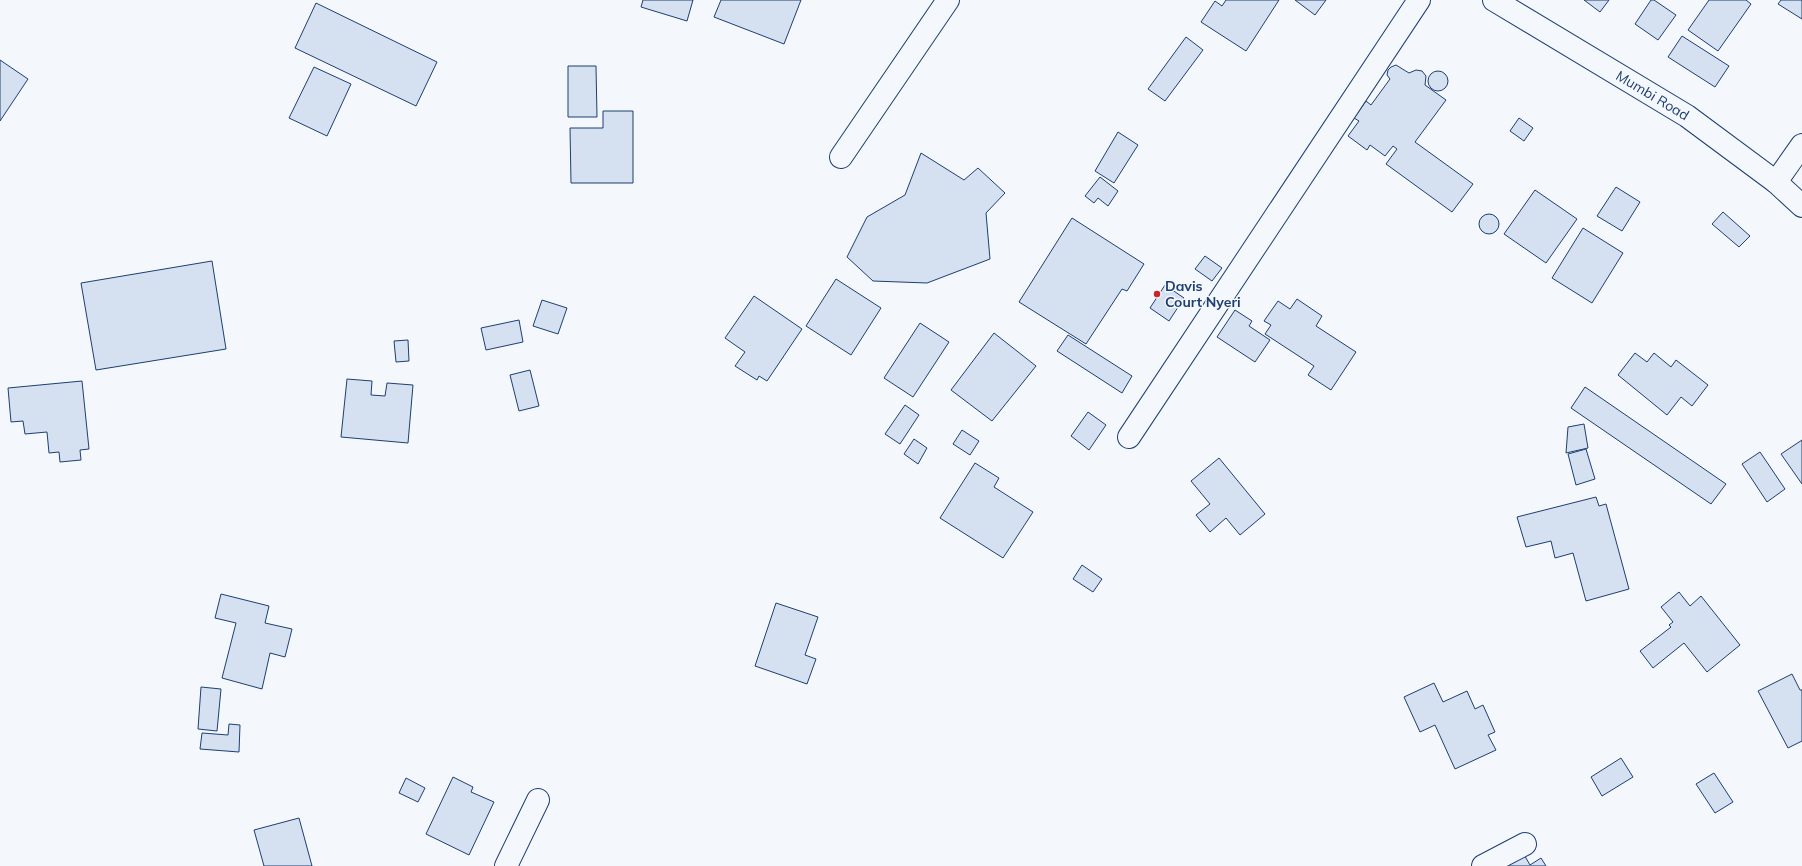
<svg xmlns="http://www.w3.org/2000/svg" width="1802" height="866" viewBox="0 0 1802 866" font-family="Mulish,sans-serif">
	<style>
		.building { fill: #d5e0f0; stroke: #1d3f73 }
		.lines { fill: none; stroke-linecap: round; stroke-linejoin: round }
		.minor-casing { stroke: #1d3f73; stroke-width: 24 }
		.minor { stroke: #f4f7fb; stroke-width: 22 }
		.poi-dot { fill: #c62828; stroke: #f4f7fb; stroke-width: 1.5 }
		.labels { text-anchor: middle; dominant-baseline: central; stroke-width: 3; stroke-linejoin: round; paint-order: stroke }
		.street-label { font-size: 14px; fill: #1d3f73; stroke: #f4f7fb }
		.poi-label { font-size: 14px; font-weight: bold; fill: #1d3f73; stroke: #f4f7fb; text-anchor: start }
	</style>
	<rect width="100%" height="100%" fill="#f4f7fb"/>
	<g class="building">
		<path d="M643 0H693L687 21 641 7Z"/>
		<path d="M721 0H801L784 44 714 17Z"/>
		<path d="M1226 0H1279L1246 51 1201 22 1215 1 1222 6Z"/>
		<path d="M1295 0H1326L1315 15Z"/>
		<path d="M1584 0H1609L1600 12Z"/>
		<path d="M1651 0H1654L1676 15 1658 40 1635 24Z"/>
		<path d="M1709 0H1746L1751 4 1718 51 1688 30Z"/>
		<path d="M1781 0H1802V19L1778 4Z"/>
		<path d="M316 3 437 62 416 106 295 48Z"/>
		<path d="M1682 36 1729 66 1715 87 1668 57Z"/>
		<path d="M1186 37 1203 50 1165 101 1148 89Z"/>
		<path d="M0 60 28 79 0 121Z"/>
		<path d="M1396 65 1409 73 1416 70 1422 71 1426 76 1425 85 1446 100 1415 142 1473 184 1452 212 1386 164 1397 149 1393 146 1385 156 1370 145 1367 150 1348 136 1359 121 1354 118 1366 101 1371 105 1390 79 1387 75 1388 70 1391 67Z"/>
		<path d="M568 66H596L597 117H568Z"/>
		<path d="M314 67 351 84 327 136 289 118Z"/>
		<circle cx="1438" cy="81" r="10"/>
		<path d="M603 111H633V183H571L570 128H603Z"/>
		<path d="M1519 118 1533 128 1524 141 1510 131Z"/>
		<path d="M1118 132 1138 145 1114 183 1095 171Z"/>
		<path d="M921 153 964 180 978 168 1005 193 986 213 990 259 927 283 873 281 847 257 867 217 905 195Z"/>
		<path d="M1100 177 1118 191 1108 206 1098 198 1094 203 1085 196Z"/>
		<path d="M1616 187 1640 202 1622 231 1597 216Z"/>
		<path d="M1535 190 1577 219 1546 263 1504 234Z"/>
		<path d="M1723 212 1750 236 1739 247 1712 224Z"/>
		<circle cx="1489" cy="224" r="10"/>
		<path d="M1072 218 1144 264 1127 291 1122 289 1086 344 1019 302Z"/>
		<path d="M1583 228 1623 253 1592 303 1552 278Z"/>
		<path d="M1205 256 1222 268 1212 281 1195 269Z"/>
		<path d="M212 261 226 349 96 370 81 283Z"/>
		<path d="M836 279 881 308 851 355 806 326Z"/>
		<path d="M1165 285 1184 298 1169 321 1150 308Z"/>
		<path d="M754 296 802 329 767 381 759 376 757 380 735 366 745 352 725 338Z"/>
		<path d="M1297 299 1322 316 1316 326 1356 352 1331 390 1308 375 1314 366 1265 334 1271 325 1264 321 1278 301 1290 309Z"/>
		<path d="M542 300 567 308 558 334 533 326Z"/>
		<path d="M1235 310 1252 321 1249 326 1270 340 1255 362 1217 337Z"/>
		<path d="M519 320 523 342 486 350 481 328Z"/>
		<path d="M920 323 949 342 913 397 884 378Z"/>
		<path d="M994 333 1036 366 992 421 951 390Z"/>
		<path d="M1068 335 1132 376 1122 393 1057 351Z"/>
		<path d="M408 340 409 361 396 362 394 341Z"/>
		<path d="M1635 353 1647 362 1654 353 1671 367 1676 360 1708 385 1692 406 1681 397 1667 415 1618 375Z"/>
		<path d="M530 370 539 406 519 411 510 375Z"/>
		<path d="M347 379 372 381 371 395 385 396 387 383 413 385 408 443 341 437Z"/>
		<path d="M82 381 89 449 80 450 81 460 60 462 59 452 49 453 47 432 25 434 23 421 11 422 8 388Z"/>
		<path d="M1585 387 1726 484 1711 504 1571 408Z"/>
		<path d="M905 405 919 415 900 444 885 434Z"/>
		<path d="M1088 412 1106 425 1089 450 1071 436Z"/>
		<path d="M1584 424 1588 448 1566 453 1568 427Z"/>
		<path d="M962 430 979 441 970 455 953 444Z"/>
		<path d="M914 439 927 448 918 464 904 454Z"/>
		<path d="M1802 440V484L1781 454Z"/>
		<path d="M1586 449 1595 479 1576 485 1568 454Z"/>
		<path d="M1760 452 1785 489 1767 502 1742 464Z"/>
		<path d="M1219 458 1265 514 1240 535 1226 518 1210 532 1196 515 1210 504 1191 481Z"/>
		<path d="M975 463 999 478 994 487 1033 512 1003 558 940 518Z"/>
		<path d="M1596 497 1599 506 1606 504 1629 589 1586 601 1573 553 1555 558 1551 541 1526 547 1517 517Z"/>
		<path d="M1082 565 1102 579 1093 592 1073 579Z"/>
		<path d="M1679 592 1690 606 1701 596 1740 645 1707 672 1684 643 1653 668 1640 651 1671 627 1669 625 1673 622 1661 607Z"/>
		<path d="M221 594 269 606 265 623 292 629 285 657 270 653 262 689 222 678 236 623 215 618Z"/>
		<path d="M776 603 818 617 805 655 816 659 807 684 755 666Z"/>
		<path d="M1792 674 1800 690H1802V741L1788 748 1758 691Z"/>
		<path d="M1434 683 1443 702 1467 691 1475 709 1483 705 1495 732 1488 735 1496 750 1455 769 1435 725 1420 732 1404 697Z"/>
		<path d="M201 687 221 689 217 731 198 729Z"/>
		<path d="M229 724 240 725 239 752 200 749 202 733 228 735Z"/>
		<path d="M1621 758 1633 777 1602 796 1591 777Z"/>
		<path d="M1714 773 1733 802 1715 813 1696 784Z"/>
		<path d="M453 777 473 787 471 792 494 802 469 855 426 834Z"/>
		<path d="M406 778 425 788 418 802 399 793Z"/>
		<path d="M299 818 312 866H264L254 830Z"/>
		<path d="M1522 851 1530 865 1541 858 1546 866H1496Z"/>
	</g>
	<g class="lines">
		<g class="minor-casing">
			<g id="minor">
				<path id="s1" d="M1494 0 1687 116 1776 182 1802 206"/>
				<path d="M841 157 948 0"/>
				<path d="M1776 182 1802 145"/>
				<path d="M1129 437 1419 0"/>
				<path d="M506 866 538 800"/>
				<path d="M1483 866 1525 844"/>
			</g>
		</g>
		<use href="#minor" class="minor"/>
	</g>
	<circle class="poi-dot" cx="1157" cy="294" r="4"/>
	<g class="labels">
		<g class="street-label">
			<text stroke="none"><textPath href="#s1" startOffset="185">Mumbi Road</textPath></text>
		</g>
		<g class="poi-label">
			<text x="1165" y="286">Davis<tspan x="1165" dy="16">Court Nyeri</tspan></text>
		</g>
	</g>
</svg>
